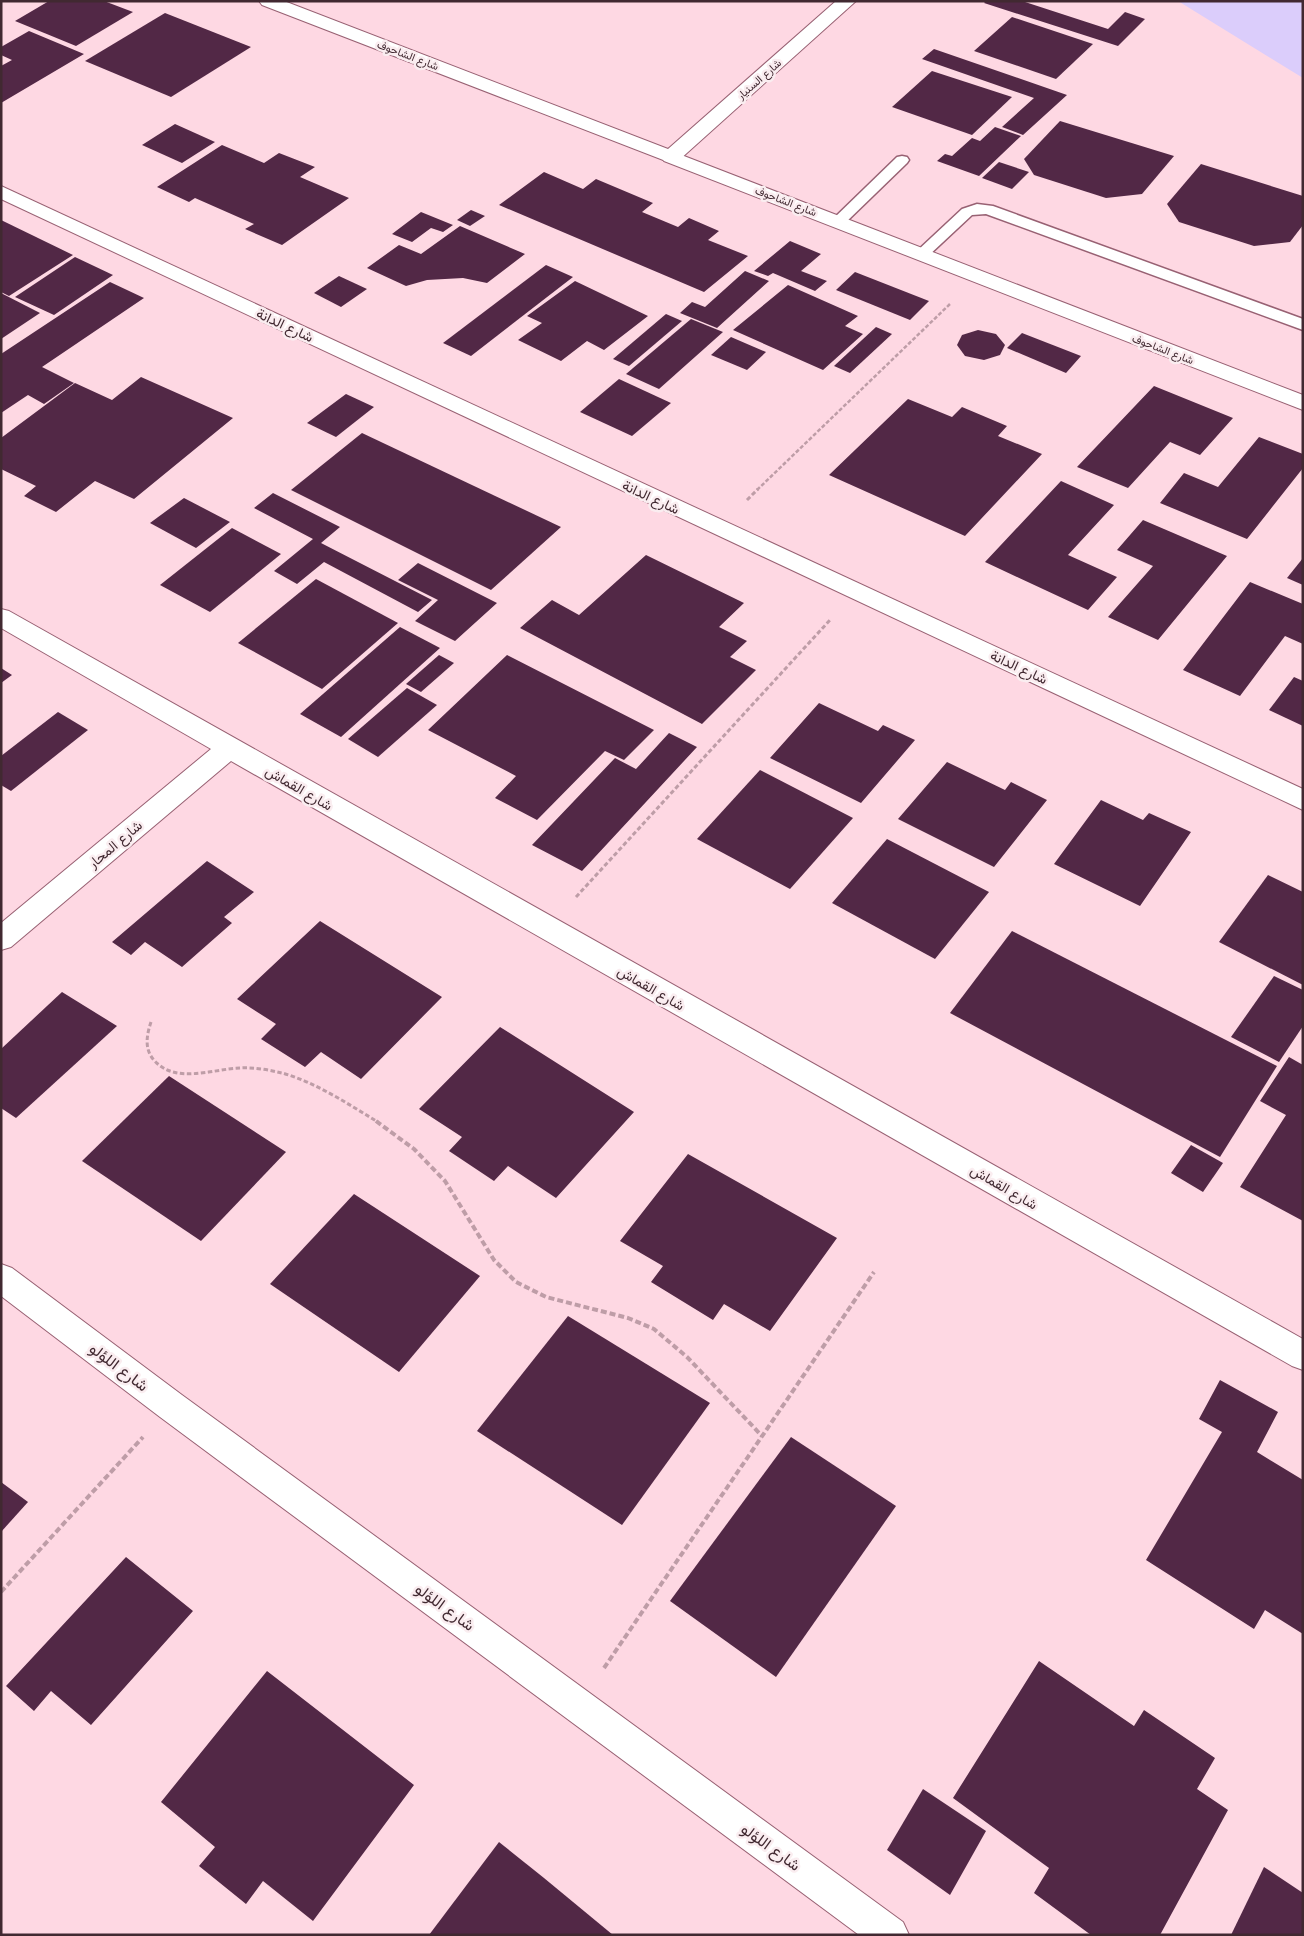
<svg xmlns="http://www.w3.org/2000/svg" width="1304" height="1936" viewBox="0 0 1304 1936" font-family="'DM Sans',Vazirmatn,sans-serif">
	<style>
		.green { fill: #dbcdfb }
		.building { fill: #522846 }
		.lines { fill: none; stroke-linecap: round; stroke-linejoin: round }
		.service-casing { stroke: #986173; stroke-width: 3 }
		.minor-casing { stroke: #986173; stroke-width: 2 }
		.tertiary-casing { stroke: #986173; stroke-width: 2 }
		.path-far2 { stroke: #be9da7; stroke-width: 2.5; stroke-dasharray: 4 2; stroke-linecap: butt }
		.path-far1 { stroke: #be9da7; stroke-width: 3; stroke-dasharray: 4.5 2.5; stroke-linecap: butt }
		.path { stroke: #be9da7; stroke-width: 4; stroke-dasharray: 6 3; stroke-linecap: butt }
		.service { fill: #fff; fill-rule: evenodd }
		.minor { fill: #fff; fill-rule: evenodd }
		.tertiary { fill: #fff; fill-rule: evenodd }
		.labels { text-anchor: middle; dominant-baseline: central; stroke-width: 5; stroke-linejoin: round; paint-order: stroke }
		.far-street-label { font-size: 11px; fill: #412931; stroke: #faedf0 }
		.street-label { font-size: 14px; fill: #412931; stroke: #faedf0 }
		.near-street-label { font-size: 16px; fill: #412931; stroke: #faedf0 }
	</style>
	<rect width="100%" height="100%" fill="#fed8e3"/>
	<path class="green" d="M1178 1H1303V78Z"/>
	<g class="building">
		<path d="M49 1H104L133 12 76 46 15 21Z"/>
		<path d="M986 1H1022L1108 29 1125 12 1145 19 1118 46 984 3Z"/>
		<path d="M165 13 251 47 171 97 85 61Z"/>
		<path d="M1012 17 1093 44 1056 79 974 51Z"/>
		<path d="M29 31 84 54 1 103V66L12 60 1 55V47Z"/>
		<path d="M934 49 1067 95 1023 135 1002 127 1034 98 922 59Z"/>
		<path d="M932 71 1012 97 972 135 892 107Z"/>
		<path d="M1060 121 1174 156 1142 194 1106 198 1034 175 1024 159Z"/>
		<path d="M175 124 215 142 182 163 142 145Z"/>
		<path d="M995 127 1021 136 979 176 937 161 945 154 952 156 972 138 980 141Z"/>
		<path d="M222 145 264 163 279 153 315 167 300 177 349 198 282 245 245 229 254 224 195 198 189 202 157 187Z"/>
		<path d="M999 162 1029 172 1012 189 982 178Z"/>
		<path d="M1201 164 1303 196V225L1290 242 1254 246 1179 222 1167 204Z"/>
		<path d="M544 172 583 189 596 179 653 203 642 212 678 227 689 218 719 231 708 240 748 256 704 292 499 205Z"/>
		<path d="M471 210 485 216 470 226 457 220Z"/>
		<path d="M421 212 453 225 443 232 431 228 412 242 392 234Z"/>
		<path d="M1 220 73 255 9 296 1 292Z"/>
		<path d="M460 226 525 254 487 283 463 278 427 280 406 286 367 268 399 245 421 254Z"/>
		<path d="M790 241 821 254 801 271 827 281 815 291 773 273 768 276 754 271Z"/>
		<path d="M75 257 113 275 54 315 15 297Z"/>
		<path d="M546 265 573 277 471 356 443 343Z"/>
		<path d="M745 271 769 281 717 328 680 313 692 302 705 307Z"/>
		<path d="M855 272 929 301 910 320 836 290Z"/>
		<path d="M339 276 367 289 341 307 314 293Z"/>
		<path d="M575 281 648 316 604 350 587 341 561 361 518 340 542 323 527 316Z"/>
		<path d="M110 282 144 298 42 367 74 383 44 404 28 395 1 413V354Z"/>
		<path d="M788 285 858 316 845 326 863 334 823 370 733 330Z"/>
		<path d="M1 293 40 313 1 339Z"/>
		<path d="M666 314 682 321 629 366 613 359Z"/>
		<path d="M691 319 723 332 659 389 626 374Z"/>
		<path d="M876 327 892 334 850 373 834 366Z"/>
		<path d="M978 330 996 334 1005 345 1000 355 984 360 965 356 957 345 962 335Z"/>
		<path d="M1022 333 1081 356 1066 373 1007 348Z"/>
		<path d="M731 337 766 352 747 370 711 355Z"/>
		<path d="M141 377 233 418 134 499 95 481 56 512 24 496 36 486 1 469V438L75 383 112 400Z"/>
		<path d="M619 379 671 403 632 436 580 412Z"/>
		<path d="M1154 386 1233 418 1200 455 1170 442 1128 488 1077 467Z"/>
		<path d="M346 394 374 407 336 437 307 423Z"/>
		<path d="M908 399 952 417 962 407 1007 426 998 436 1042 454 965 536 829 475Z"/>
		<path d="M362 433 561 527 491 590 291 490Z"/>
		<path d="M1259 437 1303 454V468L1247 539 1160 503 1184 473 1218 487Z"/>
		<path d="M1061 481 1114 505 1068 555 1117 577 1088 610 985 562Z"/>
		<path d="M273 493 340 527 321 543 432 600 418 612 324 562 297 584 274 571 313 539 254 508Z"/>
		<path d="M184 498 230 522 196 548 150 523Z"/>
		<path d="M1143 520 1227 556 1158 640 1108 617 1153 566 1117 550Z"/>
		<path d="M232 528 281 554 210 612 160 585Z"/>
		<path d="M646 555 744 603 719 627 747 641 730 657 756 670 702 724 520 628 552 600 579 615Z"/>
		<path d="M1303 558V585L1287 578Z"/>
		<path d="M418 563 497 603 455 641 415 621 438 600 398 580Z"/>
		<path d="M316 579 398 623 322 689 238 643Z"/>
		<path d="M1250 582 1303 604V644L1285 636 1240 696 1183 670Z"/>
		<path d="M400 627 440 648 341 737 300 714Z"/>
		<path d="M439 655 454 663 421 692 406 684Z"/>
		<path d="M507 655 654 730 624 760 605 751 537 820 495 798 516 776 428 730Z"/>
		<path d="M1 668 12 675 1 683Z"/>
		<path d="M1294 677 1303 681V726L1269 710Z"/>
		<path d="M407 688 437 705 378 757 348 739Z"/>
		<path d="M819 703 878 731 883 725 915 740 861 803 770 758Z"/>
		<path d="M58 712 88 730 11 791 1 785V756Z"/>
		<path d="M669 733 697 747 582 871 532 845 615 758 636 769Z"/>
		<path d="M947 762 1005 790 1011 782 1047 800 994 867 898 819Z"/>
		<path d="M760 770 853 818 790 889 697 839Z"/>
		<path d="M1101 800 1143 820 1149 813 1191 832 1140 906 1054 864Z"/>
		<path d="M887 839 989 892 935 959 832 903Z"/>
		<path d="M207 861 254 892 224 917 232 923 182 967 145 942 131 955 112 942Z"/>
		<path d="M1268 875 1303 892V985L1219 942Z"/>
		<path d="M320 921 442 997 361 1079 321 1052 305 1067 261 1039 276 1024 237 999Z"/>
		<path d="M1012 931 1277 1066 1220 1157 950 1013Z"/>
		<path d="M1274 976 1303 990V1026L1279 1062 1231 1037Z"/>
		<path d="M62 992 117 1026 16 1118 1 1108V1049Z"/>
		<path d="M500 1027 634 1112 556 1198 508 1166 494 1181 449 1151 462 1137 419 1109Z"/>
		<path d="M1289 1057 1303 1065V1221L1240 1187 1286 1115 1260 1101Z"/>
		<path d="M169 1076 286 1152 201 1241 82 1161Z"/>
		<path d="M1191 1145 1223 1163 1203 1192 1171 1173Z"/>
		<path d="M688 1154 837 1238 770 1331 724 1304 713 1320 651 1282 663 1266 620 1241Z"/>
		<path d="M354 1194 480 1276 399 1372 270 1284Z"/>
		<path d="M568 1316 710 1403 622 1525 477 1431Z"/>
		<path d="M1220 1380 1278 1412 1257 1452 1303 1480V1634L1265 1610 1254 1629 1146 1560 1222 1432 1199 1419Z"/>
		<path d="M791 1437 896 1506 776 1677 670 1601Z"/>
		<path d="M1 1482 28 1502 1 1532Z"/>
		<path d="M126 1557 193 1611 91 1725 51 1691 34 1711 6 1686Z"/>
		<path d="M1039 1661 1134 1726 1144 1710 1215 1758 1197 1789 1228 1810 1160 1935H1091L1034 1893 1049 1868 953 1798Z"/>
		<path d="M267 1671 414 1785 313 1921 263 1881 246 1904 199 1866 215 1847 161 1802Z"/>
		<path d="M923 1789 986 1831 950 1895 887 1850Z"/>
		<path d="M499 1842 544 1878 613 1935H429Z"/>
		<path d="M1264 1867 1303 1893V1935H1231Z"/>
	</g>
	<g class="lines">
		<g class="service-casing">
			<g id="service">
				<path d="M902 156 907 157 909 160 907 163 843 225H833L830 222 833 219 897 157Z"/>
				<path d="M977 204 993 206 1303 319V330L986 214 972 215 927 257H917L914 254 917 251 962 209Z"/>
			</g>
		</g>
		<g class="minor-casing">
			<g id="minor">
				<path d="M671 151 1303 395V410L664 161 661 157 664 153Z"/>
				<path d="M1 186 1303 789V810L1 199Z"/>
				<path d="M1 609 9 611 1303 1339V1370L1292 1366 231 761 11 947 1 950V923L211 749 1 628Z"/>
				<path d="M1 1264 12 1268 182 1395 903 1922 909 1935H859L160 1417 1 1296Z"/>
			</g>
		</g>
		<g class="tertiary-casing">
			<path id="tertiary" d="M259 1H284L668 149 836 1H856L678 161 671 163 262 5Z"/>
		</g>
		<path class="path-far2" d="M757 490 951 303"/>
		<g class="path-far1">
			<path d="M747 500 758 489"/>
			<path d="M576 897 830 620"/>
			<path d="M151 1022C147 1034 144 1048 153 1059 174 1085 212 1069 240 1068 254 1067 269 1070 282 1073 315 1082 348 1104 378 1122"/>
		</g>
		<g class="path">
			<path d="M376 1121 414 1149 445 1181 494 1260 516 1282 546 1297 628 1318 654 1329 687 1357 762 1436"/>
			<path d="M1 1592 143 1437"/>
			<path d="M604 1668 874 1272"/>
		</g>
		<use href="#service" class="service"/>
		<use href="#minor" class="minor"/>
		<use href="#tertiary" class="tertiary"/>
	</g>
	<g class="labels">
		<g class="far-street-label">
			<text transform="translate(408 55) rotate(21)">شارع الشاحوف</text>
			<text transform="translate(759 79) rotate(-41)">شارع السنيار</text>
			<text transform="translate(786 201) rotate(21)">شارع الشاحوف</text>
			<text transform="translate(1163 349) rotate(21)">شارع الشاحوف</text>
		</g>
		<g class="street-label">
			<text transform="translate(285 325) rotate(25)">شارع الدانة</text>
			<text transform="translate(651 497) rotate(25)">شارع الدانة</text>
			<text transform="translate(1019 667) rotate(25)">شارع الدانة</text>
			<text transform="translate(299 788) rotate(30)">شارع القماش</text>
			<text transform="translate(115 844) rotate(-40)">شارع المحار</text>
			<text transform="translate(651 988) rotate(30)">شارع القماش</text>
			<text transform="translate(1004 1187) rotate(30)">شارع القماش</text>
		</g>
		<g class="near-street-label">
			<text transform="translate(119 1367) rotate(37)">شارع اللؤلو</text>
			<text transform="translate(445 1607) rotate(36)">شارع اللؤلو</text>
			<text transform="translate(771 1847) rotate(36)">شارع اللؤلو</text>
		</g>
	</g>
	<rect width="1304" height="1936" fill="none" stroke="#412931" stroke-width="5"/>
</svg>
